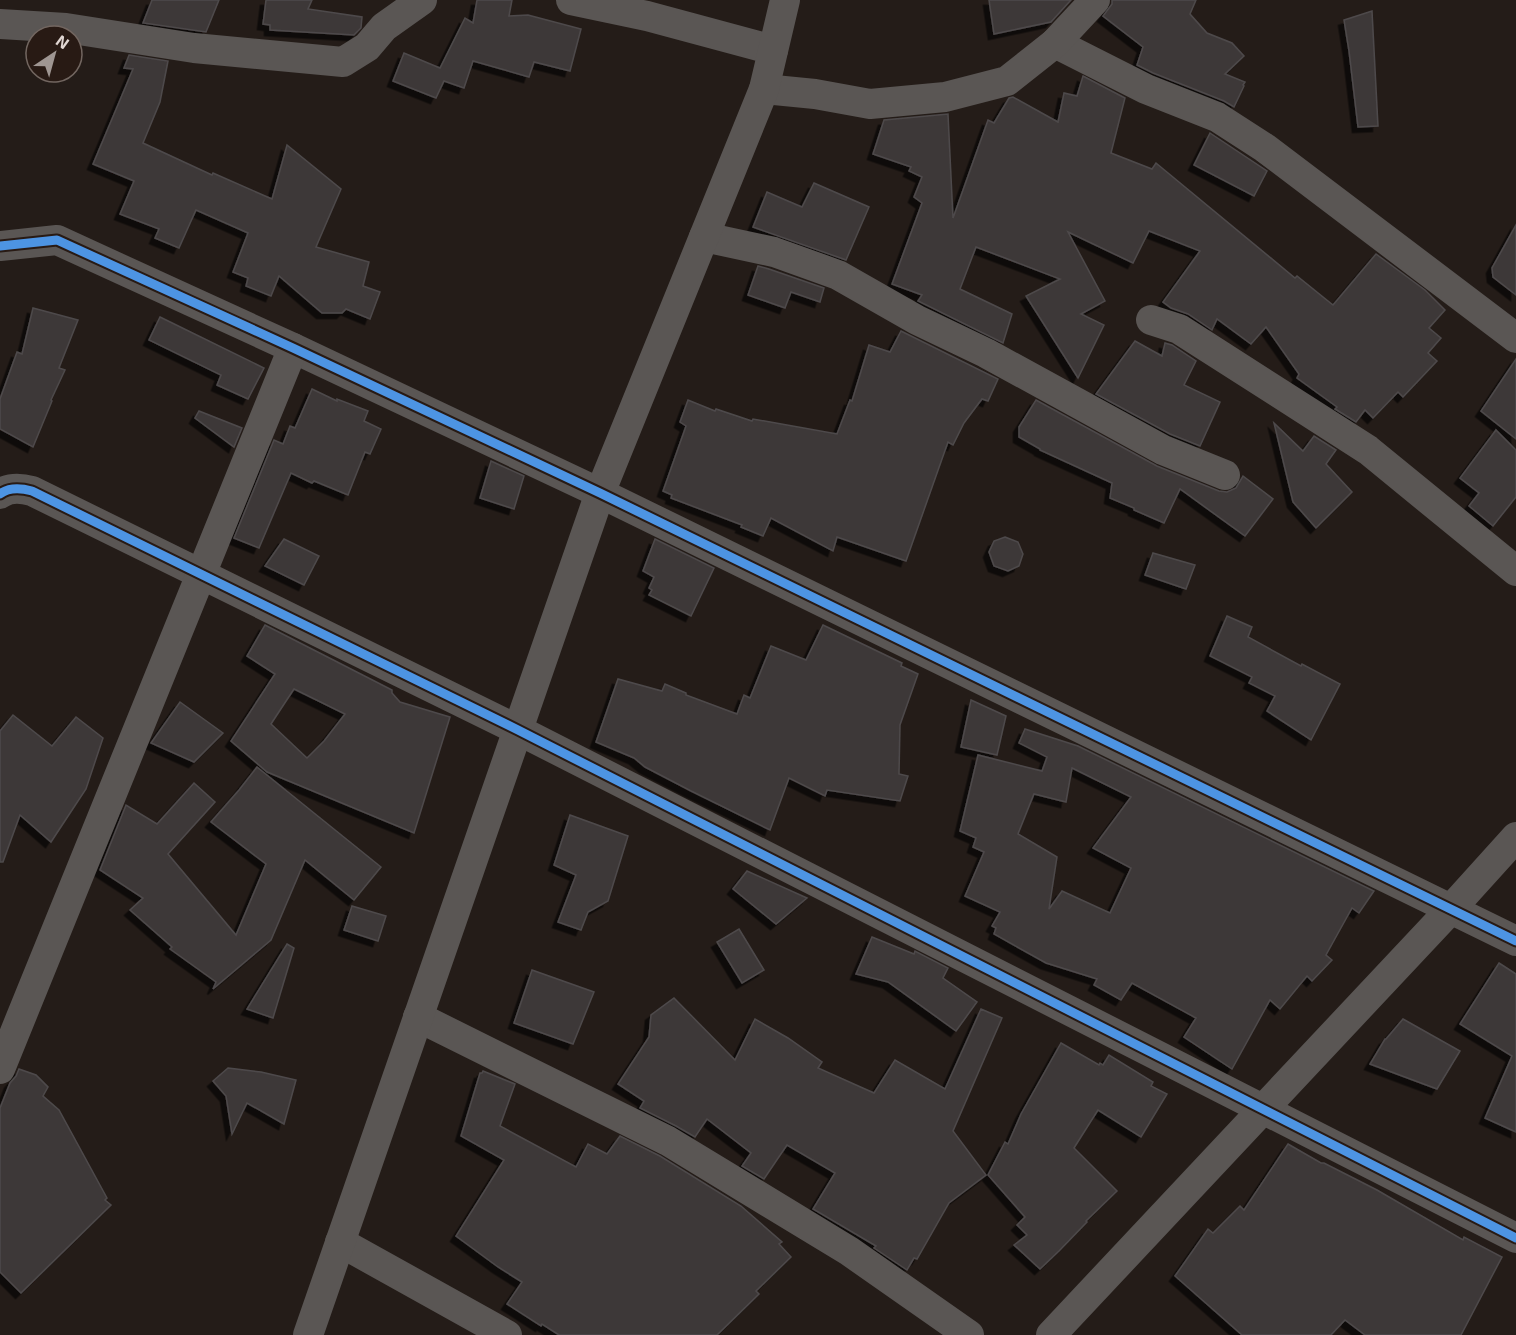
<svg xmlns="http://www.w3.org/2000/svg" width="1516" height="1335" viewBox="0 0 1516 1335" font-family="'Exo 2',sans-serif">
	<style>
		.building { fill: #3e3939; stroke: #4e4a4b; stroke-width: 1.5; fill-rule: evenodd; filter: url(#shadow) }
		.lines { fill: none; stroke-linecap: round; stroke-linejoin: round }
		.minor { stroke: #5a5654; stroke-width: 30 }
		.cycleway-casing { stroke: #281a14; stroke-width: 13 }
		.cycleway { stroke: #4d94e3; stroke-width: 9 }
	</style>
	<defs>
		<filter id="shadow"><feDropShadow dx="-5.5" dy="5.5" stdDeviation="0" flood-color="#0009"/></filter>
	</defs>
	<rect width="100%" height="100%" fill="#241c18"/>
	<g class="building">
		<path d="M152 0H219L206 32 143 23Z"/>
		<path d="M266 0H312L308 9 362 17 361 28 354 35 270 30V25L263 24Z"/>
		<path d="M477 0H512L509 16 528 15 581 29 570 71 534 62 529 77 473 61 464 88 444 81 436 98 393 81 404 53 440 68 465 18 473 23Z"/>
		<path d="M989 0H1071L1051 22 994 34Z"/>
		<path d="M1112 0H1196L1190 14 1207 33 1232 43 1244 56 1225 74 1245 82 1243 85 1244 86 1234 107 1224 101 1153 73 1137 65 1143 47 1103 16 1112 4Z"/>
		<path d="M1372 11 1378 126 1358 127 1349 51 1344 20Z"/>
		<path d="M129 55 168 61 160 102 143 143 212 175 213 173 272 199 287 145 341 189 316 247 369 262 363 286 380 292 370 319 346 309 342 313H322L279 276 271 296 246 286 248 278 233 272 248 233 196 210 179 248 155 238 159 229 120 214 134 181 93 164 133 69 124 68Z"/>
		<path d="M1083 76 1125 98 1111 153 1152 169 1156 163 1295 278 1297 276 1333 305 1376 254 1425 290 1445 310 1429 328 1441 338 1428 353 1437 361 1403 397 1398 392 1373 418 1365 410 1356 422 1335 409 1337 407 1297 378 1299 374 1266 327 1251 344 1217 319 1212 330 1188 314 1171 308 1163 302 1200 251 1149 231 1133 263 1068 232 1105 301 1081 314 1104 325 1078 378 1026 296 1060 279 976 247 960 289 1012 314 1003 343 918 301 922 295 892 284 922 203 914 197 922 177 909 171 911 167 873 154 884 120 948 114 953 218 988 120 994 123 1009 98 1013 97 1058 122 1064 93 1077 96Z"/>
		<path d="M1210 133 1267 171 1254 196 1194 165Z"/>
		<path d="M814 183 869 207 846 260 753 227 767 192 802 207Z"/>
		<path d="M1516 225V295L1493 277 1492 268Z"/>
		<path d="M758 266 769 269 824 288 820 302 791 292 785 308 748 295Z"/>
		<path d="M33 308 78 320 59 368 65 370 51 400 52 401 33 447 0 429V399L17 352 22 354Z"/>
		<path d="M160 317 264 368 248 399 217 385 221 375 149 340Z"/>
		<path d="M901 331 998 379 988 401 982 399 964 423 953 445 948 442 906 561 837 537 833 551 771 518 763 536 741 527 742 525 671 498 672 495 663 491 686 426 680 422 688 400 715 411 716 409 752 421 753 419 837 434 850 400 852 401 869 345 890 352Z"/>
		<path d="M1135 341 1162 356 1165 343 1172 345 1196 361 1184 385 1220 402 1200 446 1170 434 1096 394Z"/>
		<path d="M1516 359V439L1481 411Z"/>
		<path d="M312 389 337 401V399L368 411 364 421 381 429 370 454 365 452 348 495 314 481 312 483 291 473 259 548 234 538 274 440 283 444 290 426 295 428Z"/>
		<path d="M1036 400 1157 466 1219 491 1227 492 1236 488 1243 476 1273 499 1245 536 1180 489 1164 523 1134 510V508L1110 498 1112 483 1040 450V449L1019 437V427Z"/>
		<path d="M199 411 242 428 234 447 195 418Z"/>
		<path d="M1274 423 1303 451 1314 436 1336 450 1326 464 1352 492 1316 528 1293 502Z"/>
		<path d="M1496 430 1516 450V497L1493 526 1469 506 1479 493 1460 478Z"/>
		<path d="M491 461 524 476 514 509 480 498Z"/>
		<path d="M1005 537 1018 542 1023 554 1019 566 1008 571 994 566 989 552 994 541Z"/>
		<path d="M284 539 319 556 304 585 265 566Z"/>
		<path d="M655 539 714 568 691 616 649 595 652 590 649 588 654 577 643 571Z"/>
		<path d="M1153 553 1195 565 1186 589 1145 575Z"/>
		<path d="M1227 616 1252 627 1248 637 1301 666 1302 664 1340 684 1311 740 1267 711 1275 696 1249 683 1252 677 1210 656Z"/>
		<path d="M265 625 392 690V693L400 702 450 717 414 833 267 772 231 741 275 674 247 656ZM294 689 345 714 324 741 307 758 271 724Z"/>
		<path d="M823 625 902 663 901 666 918 674 900 725 899 774 908 776 900 801 827 790 825 796 789 778 770 830 691 791 645 767 634 758 596 742 618 679 662 691 665 684 686 693V695L737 714 744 695 750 698 771 646 806 660Z"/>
		<path d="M971 700 1006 716 997 755 961 747Z"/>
		<path d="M180 702 223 733 194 762 151 743Z"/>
		<path d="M13 715 52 746 76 717 103 738 86 789 51 842 20 815 3 862H0V731Z"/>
		<path d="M1025 729 1078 746 1374 891 1359 913 1352 908 1326 955 1332 960 1312 981 1307 976 1280 1009 1270 1000 1232 1069 1184 1037 1196 1018 1132 983 1121 1000 1094 985 1097 979 1046 963 994 934 996 928 992 926 1000 912 965 896 984 852 973 847 976 838 960 831 978 755 1042 771 1047 757 1019 743ZM1072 768 1131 797 1093 848 1131 868 1110 913 1062 891 1049 909 1057 857 1018 834 1034 794 1066 802Z"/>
		<path d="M257 767 381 867 354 900 305 860 271 940 213 989 216 982 170 949 172 947 130 910 143 898 100 870 126 805 157 824 194 783 215 802 168 854 236 935 266 864 211 822 239 790Z"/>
		<path d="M570 815 628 836 608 901 588 912 581 930 558 922 576 875 554 865Z"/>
		<path d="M747 871 807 898 776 924 733 889Z"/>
		<path d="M352 906 386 916 378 941 344 930Z"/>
		<path d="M739 929 764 970 742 983 717 942Z"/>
		<path d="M872 937 914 954 915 951 948 968 943 978 977 1002 956 1031 888 982 856 974Z"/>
		<path d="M287 944 294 948 273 1018 247 1009Z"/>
		<path d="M1499 963 1516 974V1132L1485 1118 1512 1056 1460 1024Z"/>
		<path d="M532 970 594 992 573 1044 514 1023Z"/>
		<path d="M674 998 735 1060 755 1019 788 1038 822 1062 818 1068 874 1093 895 1060 945 1089 981 1009 1002 1018 953 1131 986 1175 949 1203 917 1259 914 1258 907 1270 874 1248 876 1246 813 1209 835 1173 787 1145 764 1179 742 1166 751 1153 707 1119 695 1137 676 1126 640 1108 644 1101 618 1084 649 1037 651 1015Z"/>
		<path d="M1403 1019 1460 1051 1437 1089 1370 1064 1385 1039H1386Z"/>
		<path d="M1061 1043 1099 1065 1100 1063 1103 1065 1109 1055 1153 1082 1151 1086 1167 1094 1141 1137 1098 1110 1074 1148 1117 1191 1086 1221 1087 1222 1059 1251 1040 1269 1014 1245 1027 1235 1017 1225 1025 1217 988 1175 1005 1142 1008 1144 1021 1114Z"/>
		<path d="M228 1068 261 1072 296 1080 284 1124 247 1103 232 1134 226 1096 213 1081Z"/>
		<path d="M19 1069 36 1075 48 1087 43 1096 59 1110 107 1198 105 1200 111 1205 21 1293 0 1272V1108L10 1083 16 1076Z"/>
		<path d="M483 1071 515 1084 500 1126 576 1167 588 1144 607 1154 620 1136 660 1156 741 1206 782 1242 779 1244 791 1257 756 1291 759 1294 717 1335H559L542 1324 541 1326 507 1304 522 1282 498 1267 456 1236 504 1160 461 1136 480 1073H482Z"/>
		<path d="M1288 1144 1321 1163H1324L1377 1190 1463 1240 1464 1237 1502 1257 1461 1335H1365L1345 1320 1331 1335H1242L1175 1276 1208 1229 1213 1233 1240 1206 1244 1210Z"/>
	</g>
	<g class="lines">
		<g class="minor">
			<path d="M571 0 647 16 773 50"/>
			<path d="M0 24 66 28 194 48 343 62 367 47 384 27 422 0"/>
			<path d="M1055 43 1146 89 1217 117 1265 148 1516 338"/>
			<path d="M764 89 815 94 870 104 945 97 1007 81 1055 43 1095 0"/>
			<path d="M704 237 774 252 838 275 917 320 986 353 1163 450 1225 475"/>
			<path d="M0 246 57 240 293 348 600 493 1516 941"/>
			<path d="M1151 320 1179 329 1368 450 1516 571"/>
			<path d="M0 494C9 487 21 488 32 491L518 730 1516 1238"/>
			<path d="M418 1017 668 1141 849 1251 969 1335"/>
			<path d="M0 1069 293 348"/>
			<path d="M340 1242 507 1335"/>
			<path d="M308 1335 600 493 764 89 785 0"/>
			<path d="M1051 1335 1451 909 1516 837"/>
		</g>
		<g class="cycleway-casing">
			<g id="cycleway">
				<path d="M0 246 57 240 293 348 600 493 1516 941"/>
				<path d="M0 494C9 487 21 488 32 491L518 730 1516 1238"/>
			</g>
		</g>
		<use href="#cycleway" class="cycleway"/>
	</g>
	<g transform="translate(54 54) rotate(36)"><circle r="28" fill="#281a14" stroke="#726660" stroke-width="1.5"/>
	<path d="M0-4.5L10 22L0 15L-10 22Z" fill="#9f9692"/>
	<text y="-9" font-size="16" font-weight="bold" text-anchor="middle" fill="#e1d7d3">N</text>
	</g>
</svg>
